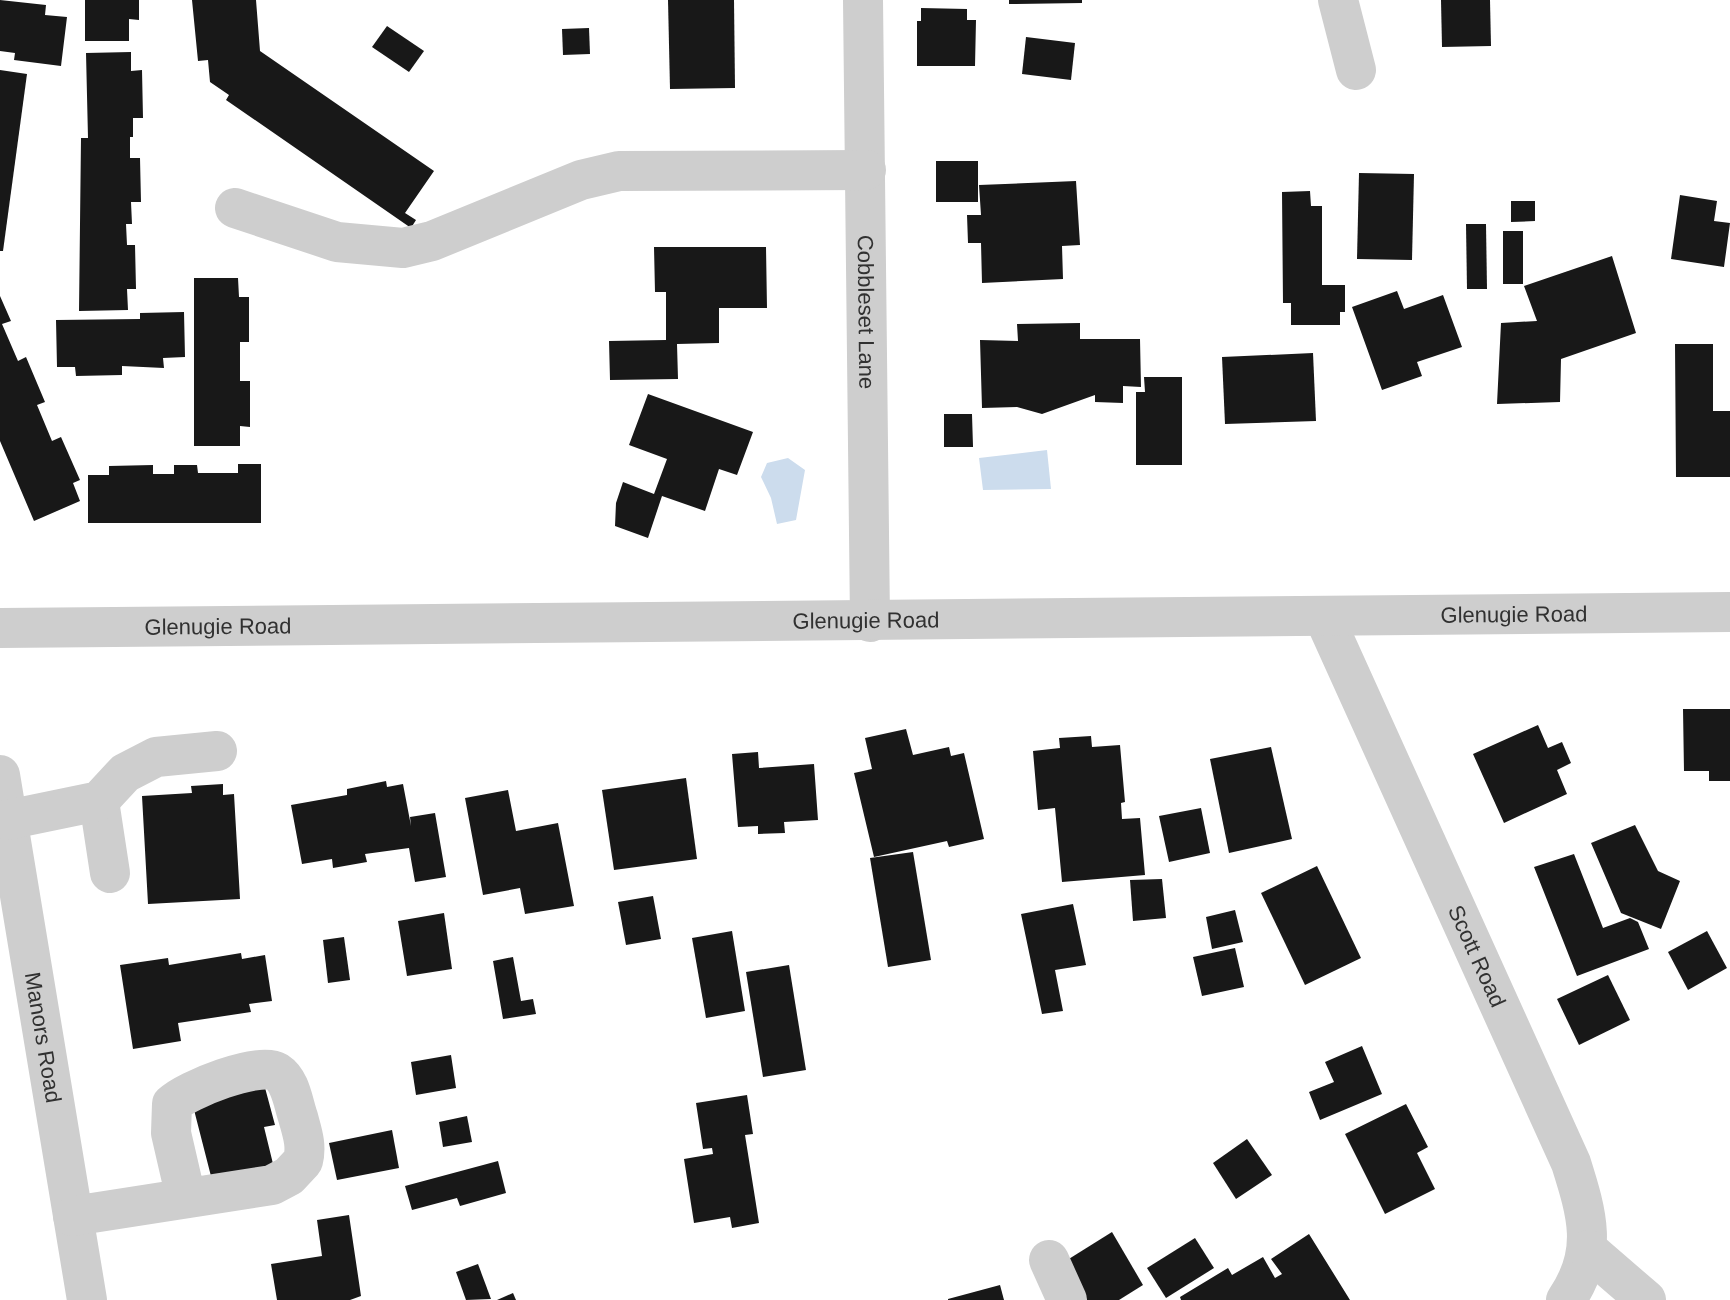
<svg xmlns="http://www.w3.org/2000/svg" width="1730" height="1300" viewBox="0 0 1730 1300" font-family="Helvetica,sans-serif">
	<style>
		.water { fill: #ccdced }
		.building { fill: #181818 }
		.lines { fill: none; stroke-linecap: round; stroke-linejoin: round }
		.minor { stroke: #cecece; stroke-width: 40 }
		.labels { text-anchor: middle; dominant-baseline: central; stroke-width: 8; stroke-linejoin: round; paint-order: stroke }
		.street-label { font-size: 22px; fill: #313131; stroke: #fff }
	</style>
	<rect width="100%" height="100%" fill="#fff"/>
	<g class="water">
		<path d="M1047 450 1051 489 983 490 979 458Z"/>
		<path d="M788 458 805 470 796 520 777 524 771 498 761 477 767 463Z"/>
	</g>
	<g class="building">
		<path d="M0 0 46 5 45 15 67 17 61 66 14 60 15 53 0 51Z"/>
		<path d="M85 0H139V20L129 19V41H85Z"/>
		<path d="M192 0H256L260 51 434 171 405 213 416 220 411 228 226 100 229 95 210 82 208 60 198 61Z"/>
		<path d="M668 0H734L735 88 670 89Z"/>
		<path d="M1009 0H1082V3L1009 4Z"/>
		<path d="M1441 0H1490L1491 46 1442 47Z"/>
		<path d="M921 8 967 9V20H976L975 66H917V21H921Z"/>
		<path d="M387 26 424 51 409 72 372 47Z"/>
		<path d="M589 28 590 54 563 55 562 29Z"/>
		<path d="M1026 37 1075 43 1071 80 1022 74Z"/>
		<path d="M131 52V71L142 70 143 118H133V137H130V158H140L141 202H131L132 224H126L127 245H135L136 289H127L128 310 79 311 81 138H88L86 53Z"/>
		<path d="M0 70 27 74 3 251H0Z"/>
		<rect x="936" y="161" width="42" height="41"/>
		<path d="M1359 173 1414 174 1412 260 1357 259Z"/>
		<path d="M1076 181 1080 245 1062 246 1063 279 982 283 981 243H968L967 215H981L979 185Z"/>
		<path d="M1310 191 1311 206H1322V285H1345V312H1340V325H1291V303H1283L1282 192Z"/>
		<path d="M1680 195 1717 201 1714 221 1730 223 1724 267 1671 259Z"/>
		<path d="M1511 201H1535V221L1511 222Z"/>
		<path d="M1466 224H1486L1487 289H1467Z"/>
		<rect x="1503" y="231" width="20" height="53"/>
		<path d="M654 247H766L767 308H719V343L677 344 678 379 610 380 609 341 666 340V292H655Z"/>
		<path d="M1612 256 1636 333 1561 359 1560 402 1497 404 1501 323 1537 321 1524 286Z"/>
		<path d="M194 278H238L239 297H249V342H240V381H250V427L240 426V446H194Z"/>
		<path d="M1397 291 1404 309 1443 295 1462 347 1417 362 1422 376 1382 390 1352 307Z"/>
		<path d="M0 296 11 321 2 324 18 361 26 357 45 402 37 405 52 441 61 437 80 480 73 483 80 501 34 521 0 441Z"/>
		<path d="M184 312 185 357 163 358 164 368 122 366V375L76 376 75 367H57L56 320 140 319V313Z"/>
		<path d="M1080 323V339H1140L1141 387 1123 386V403L1095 402V395L1042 414 1017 407 982 408 980 340 1018 341 1017 324Z"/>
		<path d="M1675 344H1713V411H1730V477H1676Z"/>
		<path d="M1313 353 1316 421 1225 424 1222 357Z"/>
		<path d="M1144 377H1182V465H1136V392H1145Z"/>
		<path d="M648 394 753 432 737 475 719 469 705 511 662 496 648 538 615 526 616 503 623 482 654 494 667 459 629 445Z"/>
		<path d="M944 414H972L973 447H944Z"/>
		<path d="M238 464H261V523H88V475H109V466L153 465V474H174V465H197L198 473H238Z"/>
		<path d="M1683 709H1730V781H1709V771H1684Z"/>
		<path d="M1538 725 1548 748 1562 742 1571 763 1557 770 1567 794 1504 823 1473 754Z"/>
		<path d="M906 729 913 755 949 747 951 756 964 753 984 839 949 847 947 841 874 857 854 773 872 769 865 738Z"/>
		<path d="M1091 736 1092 747 1120 745 1125 802 1121 803 1122 819 1140 818 1145 875 1062 882 1055 808 1038 810 1033 751 1060 748 1059 738Z"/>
		<path d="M1271 747 1292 839 1229 853 1210 759Z"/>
		<path d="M758 752 759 768 814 764 818 820 784 822 785 833 758 834V826L738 827 732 754Z"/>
		<path d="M686 778 697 859 614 870 602 790Z"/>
		<path d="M386 781 387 787 403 784 411 826 410 817 435 813 446 877 415 882 409 848 365 854 367 862 333 868 332 859 302 864 291 805 347 795V789Z"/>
		<path d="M223 784V795L234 794 240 899 148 904 142 796 192 793 191 786Z"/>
		<path d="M508 790 516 831 558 823 574 906 525 914 520 888 483 895 465 798Z"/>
		<path d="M1201 808 1210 853 1169 862 1159 816Z"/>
		<path d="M1635 825 1658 871 1680 881 1661 929 1621 913 1591 843Z"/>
		<path d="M913 852 931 960 888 967 870 858Z"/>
		<path d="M1574 854 1603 928 1630 918 1638 922 1649 949 1577 976 1534 867Z"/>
		<path d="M1317 866 1361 958 1305 985 1261 893Z"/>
		<path d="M1162 879 1166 918 1133 921 1130 880Z"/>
		<path d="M653 896 661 939 626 945 618 902Z"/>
		<path d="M1073 904 1086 965 1055 970 1063 1011 1042 1014 1021 914Z"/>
		<path d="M1235 910 1243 942 1212 949 1206 917Z"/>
		<path d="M444 913 452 969 407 976 398 921Z"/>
		<path d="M732 931 745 1011 706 1018 692 938Z"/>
		<path d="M1707 931 1727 968 1688 990 1668 952Z"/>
		<path d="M344 937 350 980 328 983 323 940Z"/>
		<path d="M1235 948 1244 987 1202 996 1193 957Z"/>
		<path d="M241 953 242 959 265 955 272 1001 249 1004 251 1012 178 1023 181 1041 133 1049 120 965 168 958 169 965Z"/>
		<path d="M513 957 521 1001 533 999 536 1014 503 1019 493 961Z"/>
		<path d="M789 965 806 1070 763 1077 746 972Z"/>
		<path d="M1608 975 1630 1020 1579 1045 1557 999Z"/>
		<path d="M1362 1046 1382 1094 1320 1120 1309 1092 1334 1082 1325 1062Z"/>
		<path d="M451 1055 456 1088 416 1095 411 1062Z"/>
		<path d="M264 1084 275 1125 264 1127 275 1172 213 1184 192 1102Z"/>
		<path d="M747 1095 753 1134 745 1135 759 1223 732 1228 730 1217 694 1223 684 1159 713 1154 712 1148 703 1149 696 1103Z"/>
		<path d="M1406 1104 1428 1147 1417 1153 1435 1189 1385 1214 1345 1134Z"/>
		<path d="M467 1116 472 1142 443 1147 439 1122Z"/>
		<path d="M392 1130 399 1168 337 1180 329 1143Z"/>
		<path d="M1247 1139 1272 1175 1236 1199 1213 1163Z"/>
		<path d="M498 1161 506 1193 460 1206 457 1198 412 1210 405 1186Z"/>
		<path d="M349 1215 361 1296 350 1300H277L271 1264 322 1256 317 1220Z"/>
		<path d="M1112 1232 1143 1285 1119 1300H1087L1064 1262Z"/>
		<path d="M1309 1234 1350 1300H1181L1180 1297 1228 1268 1232 1275 1263 1257 1275 1278 1282 1274 1271 1259Z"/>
		<path d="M1195 1238 1214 1268 1166 1298 1147 1268Z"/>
		<path d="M478 1264 491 1299 466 1300 456 1272Z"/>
		<path d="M1000 1285 1004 1300H948V1299Z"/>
		<path d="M513 1293 516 1300H497Z"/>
	</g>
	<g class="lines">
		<g class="minor">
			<path id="s1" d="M863 0 870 622"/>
			<path d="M1338 0 1356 70"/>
			<path d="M235 208 337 242 403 248 432 241 581 180 619 171 866 170"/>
			<path id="s2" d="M1324 617 1571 1163C1587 1214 1599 1252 1566 1300"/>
			<path id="s3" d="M0 628 1730 612"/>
			<path id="s4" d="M0 775 87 1300"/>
			<path d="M99 801 110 873"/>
			<path d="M7 820 99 801 125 773 156 757 217 751"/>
			<path d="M73 1216 272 1185 289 1176 303 1161C307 1145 302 1132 298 1117 293 1103 291 1081 277 1072 259 1061 186 1090 172 1104L171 1133 186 1198"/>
			<path d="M1588 1250 1646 1300"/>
			<path d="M1049 1260 1067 1300"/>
		</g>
	</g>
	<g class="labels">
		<g class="street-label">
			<text stroke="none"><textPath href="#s1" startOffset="312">Cobbleset Lane</textPath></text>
			<text stroke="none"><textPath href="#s3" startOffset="1514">Glenugie Road</textPath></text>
			<text stroke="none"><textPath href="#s3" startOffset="866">Glenugie Road</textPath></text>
			<text stroke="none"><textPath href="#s3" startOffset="218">Glenugie Road</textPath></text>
			<text stroke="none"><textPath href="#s2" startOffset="372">Scott Road</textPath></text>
			<text stroke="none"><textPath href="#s4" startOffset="266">Manors Road</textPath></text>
		</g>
	</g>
</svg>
